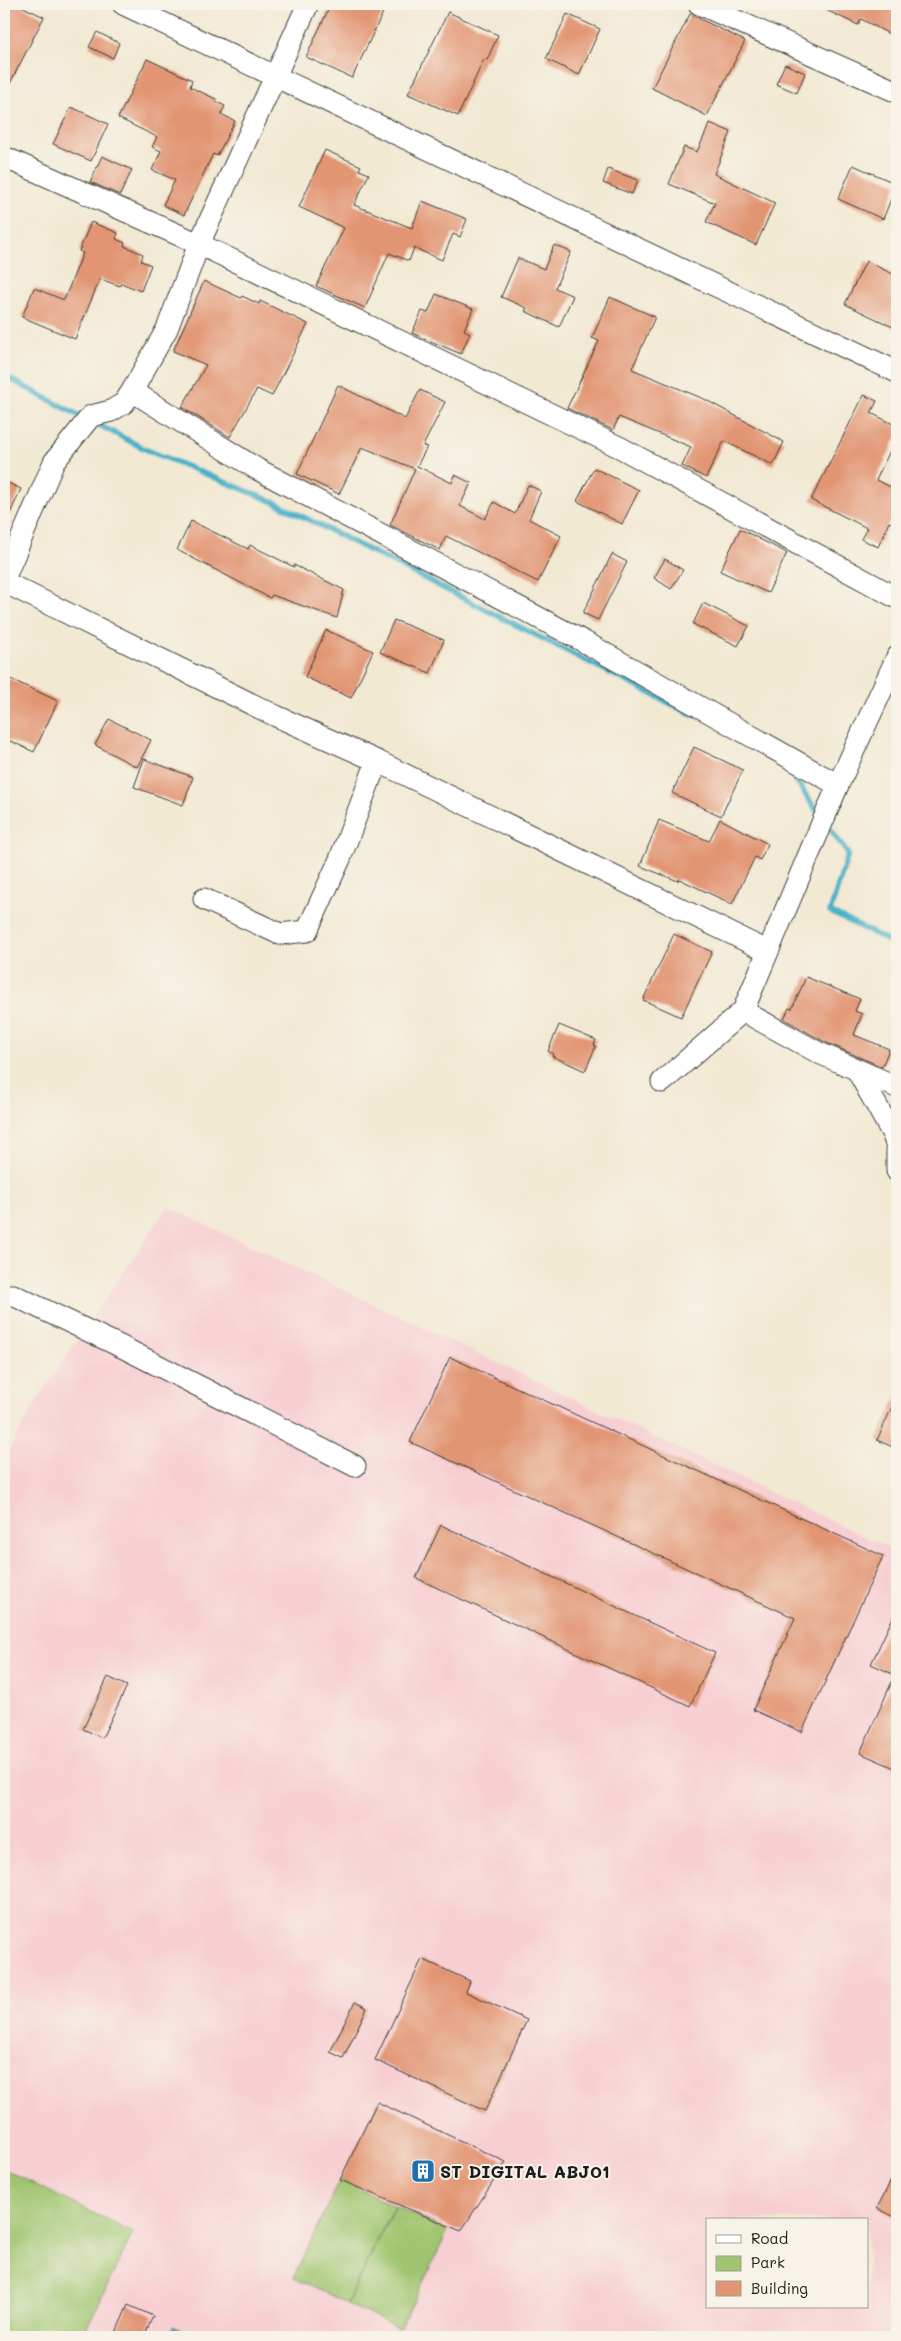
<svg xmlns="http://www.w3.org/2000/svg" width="901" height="2341" viewBox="0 0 901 2341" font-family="Mali,sans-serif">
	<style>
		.built { fill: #f7cfd3; fill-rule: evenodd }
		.green { fill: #a0c570; stroke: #5e7046 }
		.water { fill: #4ab1c8; stroke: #336672 }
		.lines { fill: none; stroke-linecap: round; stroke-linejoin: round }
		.stream { stroke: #4ab1c8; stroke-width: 5.5 }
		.building { fill: #e29573 }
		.minor-casing { stroke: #3c3b37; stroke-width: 23 }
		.minor { stroke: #fff; stroke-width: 21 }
		.labels { text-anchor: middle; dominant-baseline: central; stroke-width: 4; stroke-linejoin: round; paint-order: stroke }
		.poi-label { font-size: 18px; font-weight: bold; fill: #1c1c1c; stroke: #f7f3e8; text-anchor: start }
	</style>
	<rect width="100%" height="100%" fill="#f7f3e8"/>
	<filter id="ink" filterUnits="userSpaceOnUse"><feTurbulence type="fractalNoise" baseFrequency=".02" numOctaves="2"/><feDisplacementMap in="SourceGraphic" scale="10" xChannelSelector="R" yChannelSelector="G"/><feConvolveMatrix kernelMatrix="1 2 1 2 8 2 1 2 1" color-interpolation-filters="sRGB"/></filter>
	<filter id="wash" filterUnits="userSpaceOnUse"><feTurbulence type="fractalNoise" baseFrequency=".0096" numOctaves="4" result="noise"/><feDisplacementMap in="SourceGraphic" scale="20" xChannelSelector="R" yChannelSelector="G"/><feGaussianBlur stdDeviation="1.12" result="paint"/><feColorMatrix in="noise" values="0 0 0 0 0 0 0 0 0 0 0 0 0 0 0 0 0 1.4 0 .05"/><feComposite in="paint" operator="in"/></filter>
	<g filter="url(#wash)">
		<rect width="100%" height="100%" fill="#f2e9d3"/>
		<path class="built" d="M168 1207 897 1552V2337H4V1461L36 1401ZM707 2220H867V2307H707Z"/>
		<g class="green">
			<path d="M4 2169 133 2233 82 2337H4Z"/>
			<path d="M340 2180 394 2206 347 2303 293 2278Z"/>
			<path d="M395 2206 448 2231 400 2329 347 2304Z"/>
		</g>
		<path class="water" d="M173 2326 198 2337H168Z"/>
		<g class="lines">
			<g class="stream">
				<path d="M4 376 84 418"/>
				<path d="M93 422 147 450 274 502 693 715"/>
				<path d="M783 762 819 814"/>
				<path d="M826 823 848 854 830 912 897 945"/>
			</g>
		</g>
		<g id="blocks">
			<g class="building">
				<path d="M4 4H17L44 17 4 95Z"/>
				<path d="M331 4H387L352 78 306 57Z"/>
				<path d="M813 4H897V38L861 19 858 25Z"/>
				<path d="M448 12 498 35 487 60 484 59 458 116 408 94Z"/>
				<path d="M567 14 600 29 579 75 546 59Z"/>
				<path d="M690 14 745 41 707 116 652 88Z"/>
				<path d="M97 32 119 43 113 58 89 47Z"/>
				<path d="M147 59 192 80 190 87 216 99 215 101 225 106 221 114 235 121 217 156 213 154 184 215 163 205 175 180 152 170 161 151 152 147 157 137 118 118Z"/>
				<path d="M785 64 805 73 797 93 776 84Z"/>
				<path d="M71 107 108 124 91 161 53 144Z"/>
				<path d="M710 123 731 132 714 174 775 203 756 245 706 222 715 203 669 184 684 147 697 152Z"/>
				<path d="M325 150 361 166 359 170 369 174 354 205 412 228 422 201 467 219 460 237 453 234 442 260 414 248 409 261 389 253 365 308 316 286 344 228 299 207Z"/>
				<path d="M102 156 132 170 120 195 90 182Z"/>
				<path d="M853 165 897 184 883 219 838 199Z"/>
				<path d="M608 169 638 180 632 194 603 183Z"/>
				<path d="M91 222 118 233 116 239 125 243 124 246 143 254 141 261 151 265 141 291 121 283 120 286 100 279 75 339 22 317 34 288 64 300 83 253 79 251Z"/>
				<path d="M554 245 571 252 555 288 573 296 559 327 525 311 527 308 501 297 518 258 544 269Z"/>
				<path d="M866 261 897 276V329L845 304Z"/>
				<path d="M204 281 241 298 242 296 259 304 260 301 308 324 272 396 257 389 230 437 182 407 206 365 173 351Z"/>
				<path d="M436 294 473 309 464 330 470 333 461 354 412 333 422 311 428 313Z"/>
				<path d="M610 297 655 317 632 369 704 399 784 442 773 465 724 441 706 478 682 466 691 447 619 417 613 430 567 408 599 341 592 338Z"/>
				<path d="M338 385 405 419 420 390 445 402 423 446 427 447 417 466 452 483 455 475 471 483 460 506 485 519 494 502 515 514 528 485 541 491 529 519 561 536 538 582 446 536 440 550 390 525 415 469 362 447 339 494 297 474Z"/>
				<path d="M864 395 877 401 871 413 897 426V436L876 480 897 490V526L889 522 878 547 861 539 867 528 811 500Z"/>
				<path d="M594 468 639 490 622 524 577 501Z"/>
				<path d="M4 481 21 489 4 527Z"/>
				<path d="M191 521 248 549 250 545 294 567V565L344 590 337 618 272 595 270 598 177 550Z"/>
				<path d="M740 529 787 553 768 593 720 571Z"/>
				<path d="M612 554 627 562 598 620 583 613Z"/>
				<path d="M665 559 683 570 671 589 654 578Z"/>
				<path d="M703 603 749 626 738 646 693 624Z"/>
				<path d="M394 620 444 640 430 673 380 652Z"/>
				<path d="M326 630 373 651 351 698 305 677Z"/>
				<path d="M4 676 58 701 34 752 4 738Z"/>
				<path d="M109 719 151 740 137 767 95 745Z"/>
				<path d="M694 747 743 770 721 816 672 793Z"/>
				<path d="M144 759 193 777 183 805 134 787Z"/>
				<path d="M720 819 768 844 760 860 755 857 732 904 679 879 678 881 640 866 659 820 709 841Z"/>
				<path d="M674 934 712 952 681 1017 643 1000Z"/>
				<path d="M806 977 860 999 855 1011 862 1014 854 1035 889 1049 882 1067 825 1042 784 1019 789 1008 792 1009Z"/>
				<path d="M559 1025 596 1040 594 1045 596 1046 585 1071 552 1056 553 1054 548 1051Z"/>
				<path d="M450 1357 883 1556 802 1732 753 1710 795 1618 410 1442Z"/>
				<path d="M897 1396V1449L877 1440Z"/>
				<path d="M441 1525 715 1653 690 1706 416 1578Z"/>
				<path d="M897 1609V1769L860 1753 895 1675 871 1664Z"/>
				<path d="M108 1677 127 1686 102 1738 83 1729Z"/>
				<path d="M422 1959 470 1981 466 1992 527 2020 485 2111 375 2060Z"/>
				<path d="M355 2002 367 2008 343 2058 330 2052Z"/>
				<path d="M377 2102 506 2162 461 2231 340 2180Z"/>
				<path d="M897 2169V2218L877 2208Z"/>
				<path d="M128 2305 153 2316 144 2337H114Z"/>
			</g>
		</g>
	</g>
	<g filter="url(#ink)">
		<use href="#blocks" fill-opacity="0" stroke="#3c3b37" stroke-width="1"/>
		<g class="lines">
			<g class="minor-casing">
				<g id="minor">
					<path d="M123 4 897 372"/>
					<path d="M699 4 897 92"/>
					<path d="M4 157 199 244 621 448 897 598"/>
					<path d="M132 391 257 469 581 640 838 785"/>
					<path d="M4 579 54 462 91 416 111 411 124 403 132 391 167 329 199 244 308 4"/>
					<path d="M4 582 276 716 377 761 767 951"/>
					<path d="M204 899 280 934 307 931 340 859 377 761"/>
					<path d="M743 1011 819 1053 897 1087"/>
					<path d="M857 1070 893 1135 897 1147V1171"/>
					<path d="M662 1082 743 1011 838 785 897 657"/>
					<path d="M4 1295H13L124 1348 355 1466"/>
				</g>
			</g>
			<use href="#minor" class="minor"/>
		</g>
	</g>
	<defs>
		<g id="building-square" transform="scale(1.25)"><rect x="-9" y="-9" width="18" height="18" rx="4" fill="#1f6fb2" stroke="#f7f3e8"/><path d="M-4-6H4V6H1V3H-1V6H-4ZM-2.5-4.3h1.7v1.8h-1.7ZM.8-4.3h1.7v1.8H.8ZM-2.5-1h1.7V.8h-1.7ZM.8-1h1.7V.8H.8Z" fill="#fff"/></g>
	</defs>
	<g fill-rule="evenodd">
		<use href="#building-square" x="423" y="2171"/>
	</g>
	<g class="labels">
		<g class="poi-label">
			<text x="440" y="2171">ST DIGITAL ABJ01</text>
		</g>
	</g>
	<rect width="901" height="2341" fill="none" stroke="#f7f3e8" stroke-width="20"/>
	<rect x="706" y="2218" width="162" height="90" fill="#f7f3e8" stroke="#9f9d96"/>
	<rect x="716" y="2235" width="25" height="8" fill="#ffffff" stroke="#9f9d96"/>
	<text x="751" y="2244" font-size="15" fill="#1c1c1c">Road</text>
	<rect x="716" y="2256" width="25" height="15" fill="#a0c570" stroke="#9f9d96"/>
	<text x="751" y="2268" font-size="15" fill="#1c1c1c">Park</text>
	<rect x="716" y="2281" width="25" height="15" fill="#e29573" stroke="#9f9d96"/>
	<text x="751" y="2294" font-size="15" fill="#1c1c1c">Building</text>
</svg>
